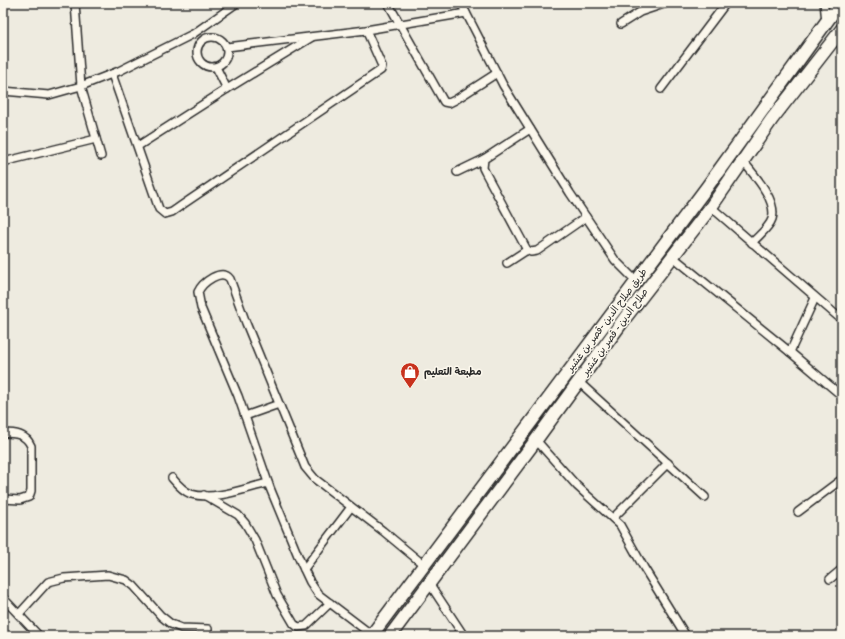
<svg xmlns="http://www.w3.org/2000/svg" width="845" height="639" viewBox="0 0 845 639" font-family="'Balsamiq Sans','Playpen Sans Arabic',sans-serif">
	<style>
		.lines { fill: none; stroke-linecap: round; stroke-linejoin: round }
		.minor-casing { stroke: #2b2b2b; stroke-width: 10 }
		.trunk-casing { stroke: #2b2b2b; stroke-width: 15 }
		.minor { stroke: #fbf7ec; stroke-width: 7 }
		.trunk { stroke: #fbf7ec; stroke-width: 12 }
		.labels { text-anchor: middle; dominant-baseline: central; stroke-width: 3; stroke-linejoin: round; paint-order: stroke }
		.street-label { font-size: 10px; fill: #2b2b2b; stroke: #fbf7ec }
		.poi-label { font-size: 10px; font-weight: bold; fill: #2b2b2b; stroke: #fbf7ec; text-anchor: start }
	</style>
	<rect width="100%" height="100%" fill="#eeebe0"/>
	<filter id="ink" filterUnits="userSpaceOnUse"><feTurbulence type="fractalNoise" baseFrequency=".025" numOctaves="2"/><feDisplacementMap in="SourceGraphic" scale="8" xChannelSelector="R" yChannelSelector="G"/><feConvolveMatrix kernelMatrix="1 2 1 2 8 2 1 2 1" color-interpolation-filters="sRGB"/></filter>
	<g filter="url(#ink)">
		<g class="lines">
			<g class="minor-casing">
				<g id="minor">
					<path d="M75 3 81 86 101 156"/>
					<path d="M388 3 444 102 449 103 455 100 497 73"/>
					<path d="M461 3 503 85 570 193 615 260 636 281"/>
					<path d="M824 3 826 21"/>
					<path d="M621 24 640 12 667 3"/>
					<circle cx="212" cy="52" r="15"/>
					<path d="M227 47 366 30 466 13"/>
					<path d="M216 67 227 89"/>
					<path d="M112 74 159 209 165 214 172 212 182 205 381 70 382 66 366 30"/>
					<path d="M661 89 726 3"/>
					<path d="M3 91 49 95 81 86 119 71 193 34 237 3"/>
					<path d="M530 129 484 159 483 168 485 172 527 250 531 252 537 251 586 217"/>
					<path d="M138 146 227 89 312 37"/>
					<path d="M743 161C753 174 778 200 772 219 769 228 758 236 752 243"/>
					<path d="M3 162 96 139"/>
					<path d="M457 172 484 159"/>
					<path d="M711 207 842 320"/>
					<path d="M672 256 790 352 842 396"/>
					<path d="M507 263 527 250"/>
					<path d="M790 352 815 298"/>
					<path d="M579 382 705 497"/>
					<path d="M245 416 279 404"/>
					<path d="M3 433C15 433 26 434 31 446V491L29 497 20 500 3 499"/>
					<path d="M536 440 577 486 620 525 644 568 686 636"/>
					<path d="M172 478C177 484 183 491 191 494 214 501 246 488 268 483"/>
					<path d="M204 495 238 515 245 523 255 540 277 595 294 624 298 627 306 626 330 603"/>
					<path d="M798 512 842 479"/>
					<path d="M613 518 668 463"/>
					<path d="M304 569 351 507"/>
					<path d="M830 579 842 569"/>
					<path d="M429 583 464 636"/>
					<path d="M3 598 39 636"/>
					<path d="M19 614 48 582 64 578 108 575 126 580 134 586 161 616 171 624 181 628 208 629"/>
					<path d="M372 635 318 594 310 582 301 563 270 488 238 396 201 308 198 292C202 283 222 267 230 279L246 323 305 467 315 479 383 531 424 565"/>
				</g>
			</g>
			<g class="trunk-casing">
				<g id="trunk">
					<path d="M371 636 707 187 840 3"/>
					<path d="M390 636 536 440 625 318 711 207 772 119 842 29"/>
				</g>
			</g>
			<use href="#minor" class="minor"/>
			<use href="#trunk" class="trunk"/>
		</g>
	</g>
	<defs>
		<g id="shop-pin" transform="scale(1)"><path d="M0 17L-7.5 6A9.5 9.5 0 1 1 7.5 6Z" fill="#c8321e" stroke="#fbf7ec"/><path d="M-5-2.5h2.3a2.7 3.5 0 0 1 5.4 0H5L5.5 6h-11ZM-1.5-2.5h3a1.5 2.3 0 0 0-3 0Z" fill="#fff"/></g>
	</defs>
	<g fill-rule="evenodd">
		<use href="#shop-pin" x="410" y="372"/>
	</g>
	<g class="labels">
		<g class="street-label">
			<text transform="translate(607 320) rotate(-53)">طريق صلاح الدين -قصر بن غشير</text>
			<text transform="translate(615 332) rotate(-54)">صلاح الدين - قصر بن غشير</text>
		</g>
		<g class="poi-label">
			<text x="424" y="372">مطبعة التعليم</text>
		</g>
	</g>
	<rect width="845" height="639" fill="none" stroke="#fbf7ec" stroke-width="16"/>
	<rect x="8" y="8" width="829" height="623" fill="none" stroke="#2b2b2b" stroke-width="1.5" filter="url(#ink)"/>
</svg>
